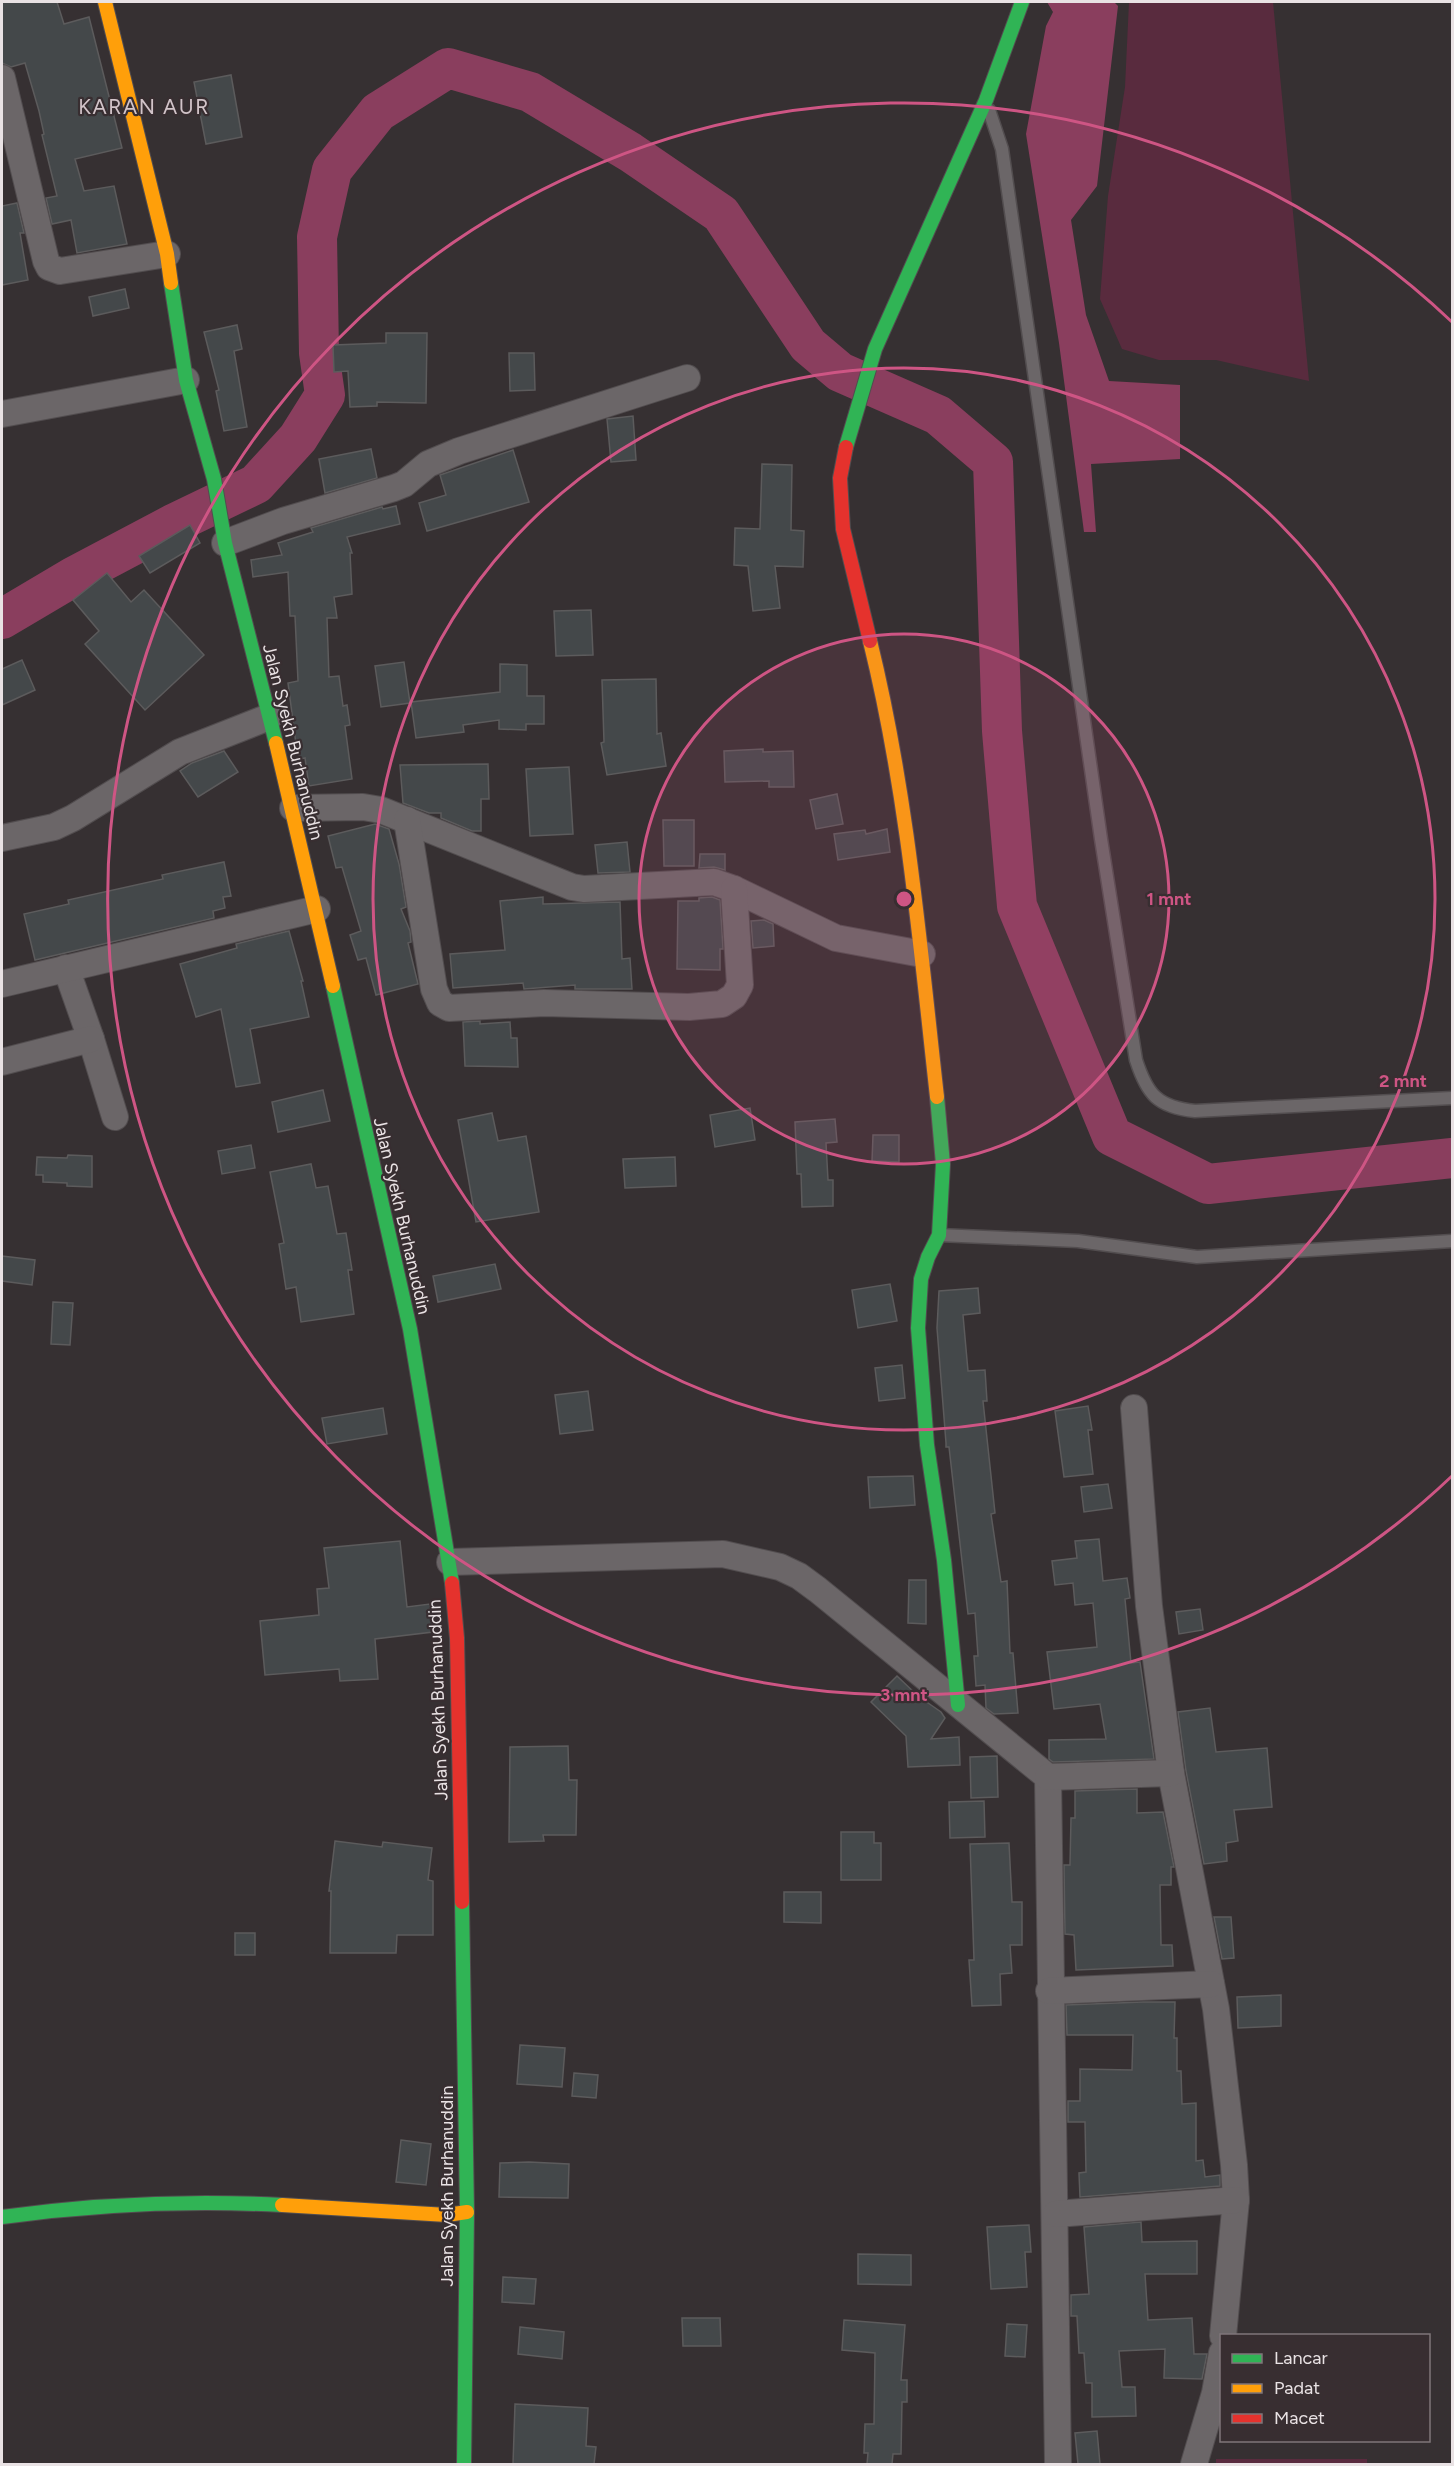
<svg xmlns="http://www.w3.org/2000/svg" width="1454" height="2466" viewBox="0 0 1454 2466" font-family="Figtree,sans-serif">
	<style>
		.green { fill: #592b3e }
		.water { fill: #8a3e5e }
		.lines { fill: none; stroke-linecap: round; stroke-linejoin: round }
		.river { stroke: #8a3e5e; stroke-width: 40 }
		.building { fill: #44484a; stroke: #5c5b5c; stroke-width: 1.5 }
		.lane-casing { stroke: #524d4f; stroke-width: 15 }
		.street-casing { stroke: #524d4f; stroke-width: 28 }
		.fast-casing { stroke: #524d4f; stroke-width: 16 }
		.slow-casing { stroke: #524d4f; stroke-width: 16 }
		.jam-casing { stroke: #524d4f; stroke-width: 16 }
		.lane { stroke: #6b6668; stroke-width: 12 }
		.street { stroke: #6b6668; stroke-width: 26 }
		.fast { stroke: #30b455; stroke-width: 14 }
		.slow { stroke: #ff9f0a; stroke-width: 14 }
		.jam { stroke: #e5322d; stroke-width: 14 }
		.ring { fill: none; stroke: #ce5584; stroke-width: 3 }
		.labels { text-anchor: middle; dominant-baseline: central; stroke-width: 4.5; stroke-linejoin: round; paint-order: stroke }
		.street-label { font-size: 18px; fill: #e9e2e4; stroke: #382e31 }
		.quarter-label { font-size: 21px; letter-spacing: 1.5px; fill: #d2c4c9; stroke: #382e31 }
		.centre { fill: #ce5584; stroke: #382e31; stroke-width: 3 }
		.ring-label { font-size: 18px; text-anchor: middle; font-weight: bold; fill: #ce5584; stroke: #382e31; stroke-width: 4.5; stroke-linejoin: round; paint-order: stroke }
	</style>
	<rect width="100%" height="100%" fill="#363032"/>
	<g class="green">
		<path d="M1129 2H1273L1309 381 1216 360H1159L1122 349 1100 299 1108 196 1125 87Z"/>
		<rect x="1216" y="2459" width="151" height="5"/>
	</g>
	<path class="water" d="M1047 2H1114L1118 6 1097 186 1071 220 1086 315 1109 381 1180 385V459L1091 464 1096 532H1084L1059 343 1026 134 1046 26 1053 12Z"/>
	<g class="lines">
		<path class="river" d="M2 619 73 577 175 523 256 484 298 438 325 395 319 353 317 237 332 170 378 112 448 68 530 92 630 152 721 214 808 345 840 372 938 415 993 462 1002 731 1017 906 1112 1136 1208 1184 1452 1158"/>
	</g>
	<g class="building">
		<path d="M2 2H57L64 24 89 17 122 148 75 159 84 191 114 186 127 244 77 253 71 220 52 224 46 198 57 196 42 135 44 134 39 111 25 63 11 67 2 63Z"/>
		<path d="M231 75 242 137 206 144 194 82Z"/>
		<path d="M17 203 24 233H20L28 280 2 285V206Z"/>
		<path d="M125 289 129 308 93 316 89 297Z"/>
		<path d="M237 325 242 349 234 351 247 427 224 431 216 391 219 390 204 332Z"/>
		<path d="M386 333H427L426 403 377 402V406L350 407 348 371 334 372 333 345 386 343Z"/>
		<path d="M509 353H534L535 390 510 391Z"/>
		<path d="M633 416 636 460 611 462 607 419Z"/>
		<path d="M371 449 377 478 325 493 319 459Z"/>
		<path d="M513 450 529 502 427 531 419 503 446 495 440 475Z"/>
		<path d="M762 464 792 465 791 530 804 531 803 567 775 566 780 608 753 611 748 566 734 565 735 528 760 529Z"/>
		<path d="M396 506 400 524 347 537 352 553H350L352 594 334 597 337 618H327L329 677 339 676 343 706 347 705 350 725 345 726 352 779 309 786 305 758 300 759 296 744 288 683 298 681 295 616H290L288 572 253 577 251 560 282 555 278 543 313 532 311 528 382 507 383 509Z"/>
		<path d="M190 525 200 543 150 573 139 556Z"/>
		<path d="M107 573 131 602 144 590 204 655 145 710 85 644 99 631 73 600Z"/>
		<path d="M591 610 593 655 556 656 554 611Z"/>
		<path d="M22 660 35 690 2 705V669Z"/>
		<path d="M404 662 410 703 381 707 375 666Z"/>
		<path d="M500 664 527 665V696H544V724H526V730L499 729V720L463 725 464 732 416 738 411 702 500 692Z"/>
		<path d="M656 679 657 734 661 733 666 766 607 775 601 743 604 742 602 680Z"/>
		<path d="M763 749V752L793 751 794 787H769V781L725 782 724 751Z"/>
		<path d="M224 751 238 772 198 797 180 771 192 763Z"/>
		<path d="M488 764 489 799H481V831H472L441 818V813H429L403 803 400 765Z"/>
		<path d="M569 767 573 834 530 836 526 769Z"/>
		<path d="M837 794 843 824 816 829 810 800Z"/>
		<path d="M663 820H694V866H664Z"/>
		<path d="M375 824 389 829 399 864 406 907 401 909 410 931 411 942 408 943 418 984 376 995 366 958 358 960 350 935 361 931 342 867 336 868 328 836Z"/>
		<path d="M887 829 890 852 838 860 834 834 865 830 866 834Z"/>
		<path d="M627 842 630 872 598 873 595 845Z"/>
		<path d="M700 854H725V870L714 867 699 868Z"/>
		<path d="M224 862 231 896 223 897 225 908 213 911 214 918 35 960 24 914 69 904 68 900 163 879 162 875Z"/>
		<path d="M543 897V904L620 902 622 959 630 958 632 989H575V985L524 989 523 983 453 988 450 954 505 950 500 901Z"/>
		<path d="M712 897 720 900 723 949H720V970L677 969 678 901H699V898Z"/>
		<path d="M764 920 773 924 774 946 753 948 751 921Z"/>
		<path d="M289 931 303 981H301L309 1017 250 1029 260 1083 236 1087 221 1009 196 1017 180 964 237 948 236 944Z"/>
		<path d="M480 1021V1024L510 1022 511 1038H517L518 1067 465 1066 463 1022Z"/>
		<path d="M323 1090 330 1121 278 1132 272 1102Z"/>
		<path d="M750 1108 755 1140 715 1147 710 1115Z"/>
		<path d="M492 1113 498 1141 526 1136 539 1212 476 1222 458 1120Z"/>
		<path d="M835 1119 837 1142 826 1143 828 1180H833V1206L802 1207 801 1174H797L795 1122Z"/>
		<path d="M873 1135H899V1162L872 1161Z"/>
		<path d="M251 1145 255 1168 222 1174 218 1151Z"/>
		<path d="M68 1155 92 1156V1187L67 1186V1183L43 1182V1175H36L37 1157 67 1158Z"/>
		<path d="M675 1157 676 1186 625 1188 623 1159Z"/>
		<path d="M311 1164 316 1188 328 1186 337 1234 346 1233 352 1270H348L354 1314 301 1322 296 1287 286 1289 279 1244 284 1243 270 1172Z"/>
		<path d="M2 1256 35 1260 32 1285 2 1281Z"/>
		<path d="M495 1264 501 1289 438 1302 433 1276Z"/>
		<path d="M890 1284 897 1321 858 1328 852 1290Z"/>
		<path d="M978 1288 980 1313 963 1315 968 1371 985 1370 987 1401H983L995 1513 991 1514 1001 1582 1007 1581 1010 1653H1013L1018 1713 994 1714 986 1708 985 1685 976 1686 974 1656H978L975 1613 968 1614 949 1447H946V1443L937 1328 939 1291Z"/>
		<path d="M53 1302 73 1303 70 1345 51 1344Z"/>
		<path d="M902 1365 905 1398 879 1401 875 1368Z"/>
		<path d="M588 1391 593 1430 560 1434 555 1395Z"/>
		<path d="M1088 1406 1092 1430H1088L1093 1474 1064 1477 1055 1411Z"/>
		<path d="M383 1408 387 1434 327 1444 322 1418Z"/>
		<path d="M913 1476 915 1505 870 1508 868 1477Z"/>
		<path d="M1108 1484 1112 1508 1084 1512 1081 1487Z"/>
		<path d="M1099 1539 1103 1581 1127 1578 1130 1598 1125 1599 1131 1663 1140 1662 1154 1759 1053 1762 1049 1759V1740L1106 1739 1100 1704 1054 1709 1047 1652 1097 1647 1093 1603 1075 1605 1073 1583 1055 1585 1052 1561 1077 1558 1075 1541Z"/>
		<path d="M400 1541 407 1607 430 1604 433 1632 375 1639 378 1679 340 1681 339 1669 265 1675 260 1621 319 1615 317 1589 329 1588 324 1548Z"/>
		<path d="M909 1580H926V1624L908 1623Z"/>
		<path d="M1200 1609 1203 1630 1179 1634 1176 1612Z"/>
		<path d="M897 1676 918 1696 941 1712 945 1718 931 1739 959 1737 960 1765 908 1767 906 1736 871 1702Z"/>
		<path d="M1210 1708 1216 1752 1267 1748 1272 1807 1234 1810 1238 1841 1226 1843 1227 1861 1204 1864 1186 1771 1178 1712Z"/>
		<path d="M568 1746 569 1780H577L576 1835H543L544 1841 509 1842 510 1747Z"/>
		<path d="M997 1756 998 1797 971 1798 970 1757Z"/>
		<path d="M1137 1789V1813L1163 1812 1174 1867H1171V1885H1160L1161 1945H1172L1173 1966 1076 1970 1074 1935 1065 1934 1064 1865H1070L1071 1818H1075V1791Z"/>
		<path d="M984 1801 985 1837 950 1838 949 1802Z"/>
		<path d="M841 1832H874V1843H881V1880H841Z"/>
		<path d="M335 1841 382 1847 383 1842 432 1848 428 1880 433 1881V1935H397L396 1953H330L331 1891H329Z"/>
		<path d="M1009 1843 1012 1902H1022V1945H1010L1012 1973 1000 1974 1001 2005 972 2006 969 1960H974L970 1844Z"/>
		<path d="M784 1892H821V1923L784 1922Z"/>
		<path d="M1214 1917H1231L1234 1958 1222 1959Z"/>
		<rect x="235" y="1933" width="20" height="22"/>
		<path d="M1281 1995V2026L1238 2028 1237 1997Z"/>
		<path d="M1143 2002H1175L1174 2038H1177V2071H1181L1182 2104 1196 2103V2161L1203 2160 1205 2177 1220 2175V2186L1080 2197 1079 2173 1086 2172 1085 2122H1068V2101H1080V2069L1132 2070 1133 2035H1067L1066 2005Z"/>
		<path d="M520 2045 565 2048 562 2087 517 2084Z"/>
		<path d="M574 2073 598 2075 596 2098 572 2096Z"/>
		<path d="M401 2140 431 2144 426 2185 396 2182Z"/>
		<path d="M529 2162 569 2164 568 2198 499 2197 500 2163Z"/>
		<path d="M1141 2222 1142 2242 1197 2241V2274H1145L1148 2320 1192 2318 1194 2354H1207L1202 2379 1164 2378 1165 2349 1119 2351 1122 2387H1135L1136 2416 1092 2417V2383H1086L1084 2353H1079L1077 2316H1071V2295L1089 2294 1084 2227Z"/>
		<path d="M1029 2225 1031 2252H1025L1027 2287 991 2289 987 2227Z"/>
		<path d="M858 2254 911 2255V2285L858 2284Z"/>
		<path d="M503 2277 536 2279 534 2304 502 2302Z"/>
		<path d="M682 2318H720L721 2346H683Z"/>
		<path d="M844 2320 905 2325 901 2380H907V2402H902L901 2454H893L892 2464H867L868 2453H864L865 2424H874L875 2353 842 2350Z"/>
		<path d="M1007 2324 1027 2325 1025 2357 1005 2356Z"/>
		<path d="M520 2327 564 2332 562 2359 518 2354Z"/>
		<path d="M515 2404 588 2408 586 2446 596 2447 594 2464H513Z"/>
		<path d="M1097 2431 1100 2464H1078L1075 2433Z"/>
	</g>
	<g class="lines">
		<g class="lane-casing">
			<g id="lane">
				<path d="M989 110 1002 149 1101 839 1136 1060C1147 1094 1157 1107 1195 1111L1452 1098"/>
				<path d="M939 1235 1078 1241 1197 1257 1452 1241"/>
			</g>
		</g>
		<g class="street-casing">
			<g id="street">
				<path d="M2 78 46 261 49 267 60 271 167 254"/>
				<path d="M2 414 186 380"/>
				<path d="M225 543 283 521 394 488 404 484 428 464 459 451 687 378"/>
				<path d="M293 808 363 807 381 810 572 887 584 889 714 882 734 889 836 938 922 954"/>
				<path d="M407 820 434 989 440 1003 449 1008 544 1003 689 1007 722 1004 734 996 740 985 734 889"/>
				<path d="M2 838 54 827 73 818 180 752 269 717"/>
				<path d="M66 968 91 1039 115 1117"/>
				<path d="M2 984 317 909"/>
				<path d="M2 1062 91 1039"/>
				<path d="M1134 1408 1149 1606 1171 1773 1216 2009 1234 2165 1236 2200 1223 2336"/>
				<path d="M450 1562 723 1554 780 1567 799 1576 818 1590 1048 1777 1058 2464"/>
				<path d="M1048 1777 1171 1773"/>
				<path d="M1049 1991 1211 1984"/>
				<path d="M1056 2214 1236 2200"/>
				<path d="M1194 2464 1215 2393 1222 2353"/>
			</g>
		</g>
		<g class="fast-casing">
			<g id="fast">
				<path d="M171 283 186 380 214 479 225 543 276 743"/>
				<path d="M846 447 875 349 986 100 1022 2"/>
				<path d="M333 986 410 1329 452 1583"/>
				<path d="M937 1097 943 1164 939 1235 928 1257 921 1279 918 1328 927 1445 944 1560 958 1705"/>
				<path d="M462 1902 467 2212 464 2464"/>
				<path d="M2 2217C97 2204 186 2200 282 2205"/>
			</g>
		</g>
		<g class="slow-casing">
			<g id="slow">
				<path d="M105 2 167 254 171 283"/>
				<path d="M870 641C907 791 920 945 937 1097"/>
				<path d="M276 743 333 986"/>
				<path d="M282 2205 447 2215 467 2212"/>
			</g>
		</g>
		<g class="jam-casing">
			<g id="jam">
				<path d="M846 447 840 478 843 529 870 641"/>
				<path d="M452 1583 457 1638 462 1902"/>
			</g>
		</g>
		<use href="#lane" class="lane"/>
		<use href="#street" class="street"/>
		<use href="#fast" class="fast"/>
		<use href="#slow" class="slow"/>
		<use href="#jam" class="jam"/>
	</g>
	<circle cx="904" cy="899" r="265" fill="#ce5584" fill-opacity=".12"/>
	<g class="ring">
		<circle cx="904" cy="899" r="265"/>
		<circle cx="904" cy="899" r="531"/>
		<path d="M1452 1476A796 796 0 1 1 1452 322"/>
	</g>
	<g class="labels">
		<g class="street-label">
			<text transform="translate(293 742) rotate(76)">Jalan Syekh Burhanuddin</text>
			<text transform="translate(402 1216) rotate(77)">Jalan Syekh Burhanuddin</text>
			<text transform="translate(438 1700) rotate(-92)">Jalan Syekh Burhanuddin</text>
			<text transform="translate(447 2186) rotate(-90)">Jalan Syekh Burhanuddin</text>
		</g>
		<g class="quarter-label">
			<text x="144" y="106">KARAN AUR</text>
		</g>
	</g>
	<circle cx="904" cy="899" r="9" class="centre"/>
	<g class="ring-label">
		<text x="1169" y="905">1 mnt</text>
		<text x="1403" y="1087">2 mnt</text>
		<text x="904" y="1701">3 mnt</text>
	</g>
	<rect width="1454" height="2466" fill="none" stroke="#e9e2e4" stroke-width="6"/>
	<rect x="1220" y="2334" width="210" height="108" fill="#382e31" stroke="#7f7679" stroke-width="1.5"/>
	<rect x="1232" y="2354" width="30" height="9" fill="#30b455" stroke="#7f7679" stroke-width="1.5"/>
	<text x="1274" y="2364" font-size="18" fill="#e9e2e4">Lancar</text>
	<rect x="1232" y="2384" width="30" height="9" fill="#ff9f0a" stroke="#7f7679" stroke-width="1.5"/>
	<text x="1274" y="2394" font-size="18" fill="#e9e2e4">Padat</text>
	<rect x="1232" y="2414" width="30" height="9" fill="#e5322d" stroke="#7f7679" stroke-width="1.5"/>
	<text x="1274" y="2424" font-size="18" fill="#e9e2e4">Macet</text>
</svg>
